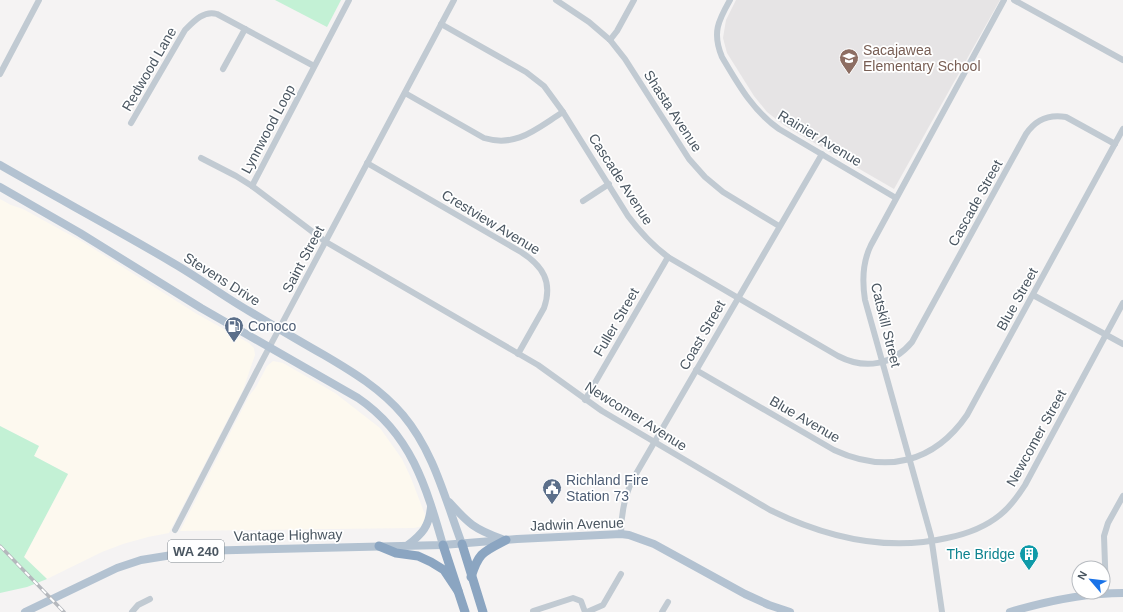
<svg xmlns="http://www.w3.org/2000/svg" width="1123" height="612" viewBox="0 0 1123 612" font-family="Arial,sans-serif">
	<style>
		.commercial { fill: #fdf9ef }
		.education { fill: #e6e4e5 }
		.green { fill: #c3f1d5 }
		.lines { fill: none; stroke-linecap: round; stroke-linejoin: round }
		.minor { stroke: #c1cad2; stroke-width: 6 }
		.major { stroke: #b3c2d1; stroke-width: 8 }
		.highway { stroke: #8ba5c1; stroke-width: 9 }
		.rail-casing { stroke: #b5b8bd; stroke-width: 3.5 }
		.rail { stroke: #fff; stroke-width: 2; stroke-dasharray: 6; stroke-linecap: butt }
		.labels { text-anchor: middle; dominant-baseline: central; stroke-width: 3.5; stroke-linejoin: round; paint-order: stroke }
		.shield { fill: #fff; stroke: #808990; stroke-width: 1 }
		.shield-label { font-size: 13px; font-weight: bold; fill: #4a5661 }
		.education-label { font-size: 14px; fill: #785e54; stroke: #fff; text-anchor: start }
		.street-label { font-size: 14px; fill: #4a5661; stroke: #fff }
		.service-label { font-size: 14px; fill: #4e5e75; stroke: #fff; text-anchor: start }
		.culture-label { font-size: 14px; fill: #0d838f; stroke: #fff; text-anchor: end }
	</style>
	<rect width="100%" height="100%" fill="#f5f3f3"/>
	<g class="commercial">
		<path d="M0 199 11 205 23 209 83 242 197 314 249 343 254 348 255 355 243 390 169 533 148 537 123 544 102 552 47 579 24 557 68 474 34 456 39 446 0 426Z"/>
		<path d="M273 361 283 363 335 393 380 428 402 459 411 478 427 520 424 526 414 528 180 531 249 396 256 387 267 366Z"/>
	</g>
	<path class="education" d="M736 0H1000L894 189 785 126 767 112 754 96 727 53 723 38 726 20Z"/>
	<g class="green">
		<path d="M275 0H341L327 27Z"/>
		<path d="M0 426 39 446 34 456 68 474 24 557 47 579 27 587 0 593Z"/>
	</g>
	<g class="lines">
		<g class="minor">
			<path d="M556 0 589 22 610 40 625 59 689 159 705 177 723 192 779 226"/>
			<path d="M730 0C718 21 712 33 722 57 738 84 753 111 779 129L896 198"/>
			<path d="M1014 0 1123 60"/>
			<path d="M441 24 526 72 544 86 563 112 628 216C640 232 652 245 668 257L838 356C865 370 893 365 912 342L1026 134C1036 119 1049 114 1066 117L1115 144"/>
			<path d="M610 40 617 31 634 0"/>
			<path d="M223 69 245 29"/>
			<path d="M0 74 39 0"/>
			<path d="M405 93 484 138C517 148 537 128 563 112"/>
			<path d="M131 123 185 30C194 21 204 10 217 14L314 66"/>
			<path d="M201 158 236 176 252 186 326 242 538 365 602 411 770 510C825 537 886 552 947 538 967 534 984 528 1000 515 1010 507 1018 496 1025 485L1123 303"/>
			<path d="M367 163 521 252C543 266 553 282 544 308L518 354"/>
			<path d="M252 186 349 0"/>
			<path d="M583 201 609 184"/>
			<path d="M1033 295 1123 344"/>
			<path d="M696 370 834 450C886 474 934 463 967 415L1123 129"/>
			<path d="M585 400 668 257"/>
			<path d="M175 530 262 361 454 0"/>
			<path d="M621 534C621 514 624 497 633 479L822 154"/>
			<path d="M1106 593 1104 536 1108 523 1123 496"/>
			<path d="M533 611 573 598 581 601 585 612"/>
			<path d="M132 612 138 605 150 599"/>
			<path d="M587 612 603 605 621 574"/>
			<path d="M662 612 668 602"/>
			<path d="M942 612 931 536 865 300C862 281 862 263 871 245L1004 0"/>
		</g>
		<g class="major">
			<path d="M0 165C57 198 116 229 173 263 199 278 223 296 249 311 274 326 299 341 324 355 353 372 381 389 403 415 434 452 445 499 462 544"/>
			<path d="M0 187 80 233 201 308 358 398C411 434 426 486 443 545"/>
			<path d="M449 502C469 524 474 529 502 539"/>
			<path d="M408 545C422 534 429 527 431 507"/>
			<path d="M25 612 117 568 141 560 197 551 443 545 517 539 621 534 629 535 654 544 745 594 769 605 790 612"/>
			<path d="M1010 612C1047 601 1084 593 1123 593"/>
		</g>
		<g class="highway">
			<path d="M462 544 483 612"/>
			<path d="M443 545 465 612"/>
			<path d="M379 546 396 553 418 556 431 562 444 570 458 591"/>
			<path d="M471 577C479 552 483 552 506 540"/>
		</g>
		<g class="rail-casing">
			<path id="rail" d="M0 546 64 612"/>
		</g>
		<use href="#rail" class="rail"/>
	</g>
	<defs>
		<g id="school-pin" transform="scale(1)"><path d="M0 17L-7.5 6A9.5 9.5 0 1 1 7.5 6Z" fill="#8d6e63" stroke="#fff"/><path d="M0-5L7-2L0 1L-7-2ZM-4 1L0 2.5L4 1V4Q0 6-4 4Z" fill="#fff"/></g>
		<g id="fuel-pin" transform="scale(1)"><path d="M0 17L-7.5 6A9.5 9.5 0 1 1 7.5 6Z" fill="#5c6f8a" stroke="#fff"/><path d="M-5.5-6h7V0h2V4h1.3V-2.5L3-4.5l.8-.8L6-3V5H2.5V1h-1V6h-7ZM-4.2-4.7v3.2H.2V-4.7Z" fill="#fff"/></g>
		<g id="civic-pin" transform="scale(1)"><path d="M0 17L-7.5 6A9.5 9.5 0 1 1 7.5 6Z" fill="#5c6f8a" stroke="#fff"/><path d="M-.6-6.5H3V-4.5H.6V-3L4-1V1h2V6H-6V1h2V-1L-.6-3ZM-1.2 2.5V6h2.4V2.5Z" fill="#fff"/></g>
		<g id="building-pin" transform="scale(1)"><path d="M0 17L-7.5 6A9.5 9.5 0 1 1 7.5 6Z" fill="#0f9aa8" stroke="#fff"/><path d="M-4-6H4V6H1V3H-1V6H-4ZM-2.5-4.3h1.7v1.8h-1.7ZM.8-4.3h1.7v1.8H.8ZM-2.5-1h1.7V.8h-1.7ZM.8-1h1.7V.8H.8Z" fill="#fff"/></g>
	</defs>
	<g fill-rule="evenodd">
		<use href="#school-pin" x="849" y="58"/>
		<use href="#fuel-pin" x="234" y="326"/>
		<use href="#civic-pin" x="552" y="488"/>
		<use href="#building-pin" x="1029" y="554"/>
	</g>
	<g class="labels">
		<rect class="shield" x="168" y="540" width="56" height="22" rx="3"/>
		<g class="shield-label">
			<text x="196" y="551">WA 240</text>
		</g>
		<g class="education-label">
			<text x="863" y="50">Sacajawea<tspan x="863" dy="16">Elementary School</tspan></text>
		</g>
		<g class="street-label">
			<text transform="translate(149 69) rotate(-60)">Redwood Lane</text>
			<text transform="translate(673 111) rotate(57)">Shasta Avenue</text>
			<text transform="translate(268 129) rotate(-62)">Lynnwood Loop</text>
			<text transform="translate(820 138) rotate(31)">Rainier Avenue</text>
			<text transform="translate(621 179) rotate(57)">Cascade Avenue</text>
			<text transform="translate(975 203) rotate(-61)">Cascade Street</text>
			<text transform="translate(491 222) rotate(31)">Crestview Avenue</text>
			<text transform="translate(303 259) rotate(-62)">Saint Street</text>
			<text transform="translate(222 279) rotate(32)">Stevens Drive</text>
			<text transform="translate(1017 299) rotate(-61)">Blue Street</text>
			<text transform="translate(616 322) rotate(-60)">Fuller Street</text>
			<text transform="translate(886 325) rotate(76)">Catskill Street</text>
			<text transform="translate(702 335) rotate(-60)">Coast Street</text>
			<text transform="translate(636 416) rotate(32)">Newcomer Avenue</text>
			<text transform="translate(805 419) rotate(30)">Blue Avenue</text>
			<text transform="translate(1036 438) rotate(-61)">Newcomer Street</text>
			<text transform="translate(577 524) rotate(-2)">Jadwin Avenue</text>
			<text transform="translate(288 535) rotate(-1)">Vantage Highway</text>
		</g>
		<g class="service-label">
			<text x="248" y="326">Conoco</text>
			<text x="566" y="480">Richland Fire<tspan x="566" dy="16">Station 73</tspan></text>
		</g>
		<g class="culture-label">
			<text x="1015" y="554">The Bridge</text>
		</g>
	</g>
	<g transform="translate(1091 580) rotate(298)"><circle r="19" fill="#ffffff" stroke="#b7bbc0"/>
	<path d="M0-3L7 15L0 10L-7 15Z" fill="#1a73e8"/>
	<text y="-6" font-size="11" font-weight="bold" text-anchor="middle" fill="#4a5661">N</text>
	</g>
</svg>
